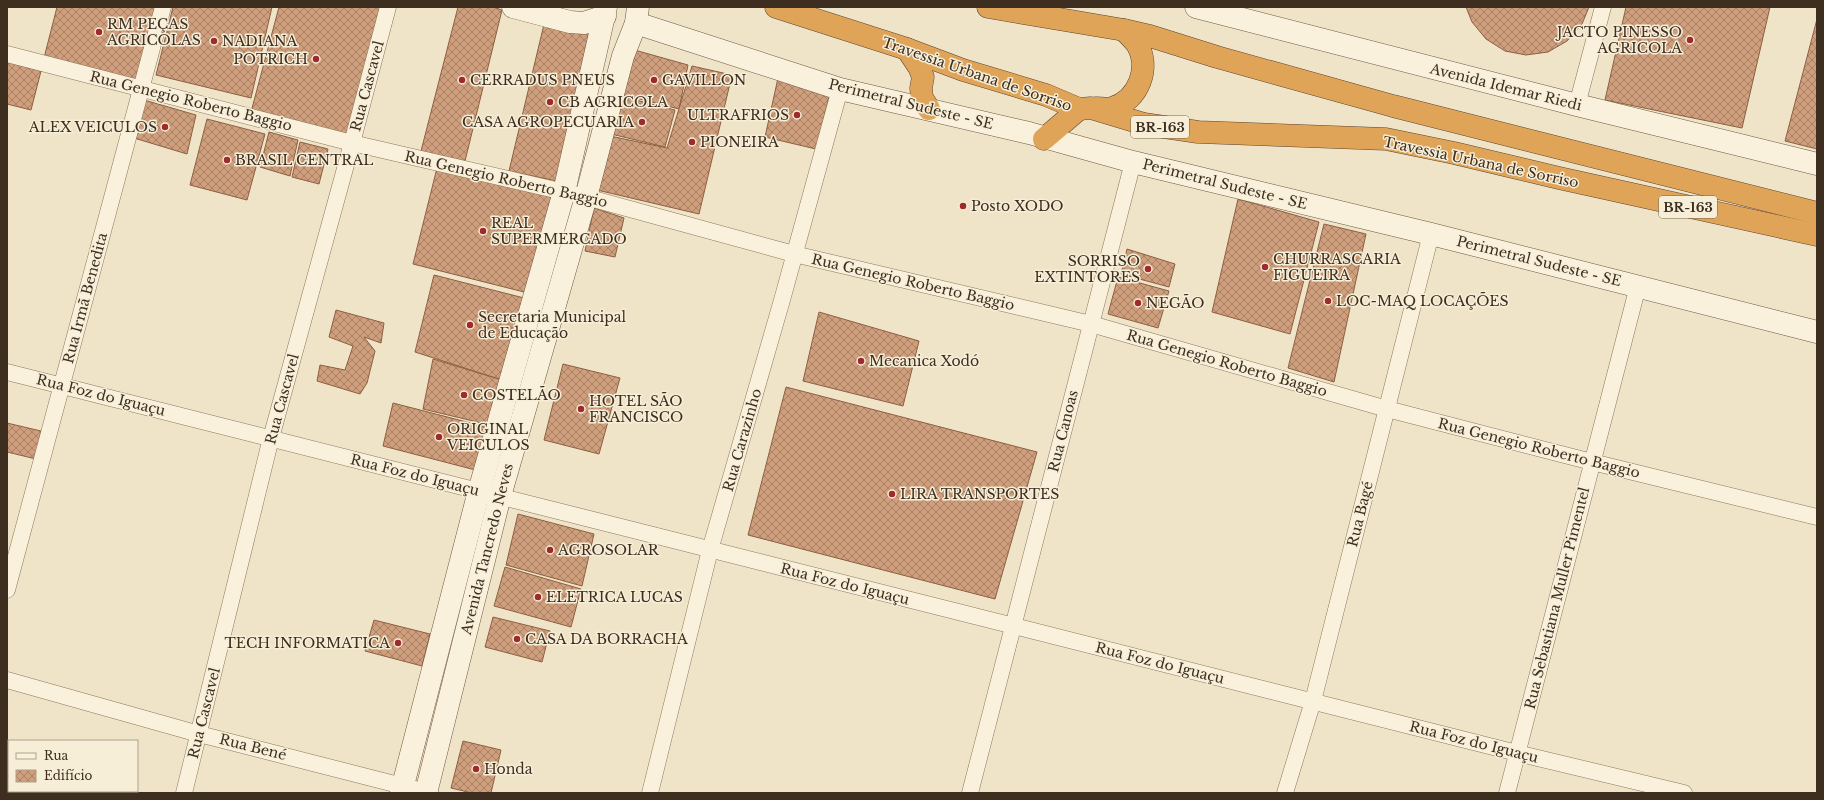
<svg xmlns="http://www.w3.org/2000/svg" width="1824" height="800" viewBox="0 0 1824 800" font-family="'Libre Baskerville',serif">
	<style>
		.building { fill: url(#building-cross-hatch); stroke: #8d5f41 }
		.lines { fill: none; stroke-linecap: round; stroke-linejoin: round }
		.street-casing { stroke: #8d765c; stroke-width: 17 }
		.secondary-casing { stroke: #6f573f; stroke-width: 23 }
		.highway-casing { stroke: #5b4430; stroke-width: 23 }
		.street { stroke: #faf1dc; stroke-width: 16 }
		.secondary { stroke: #faf1dc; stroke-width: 22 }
		.highway { stroke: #e0a458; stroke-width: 22 }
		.poi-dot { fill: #9e2a2b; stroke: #f7eed8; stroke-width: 1.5 }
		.labels { text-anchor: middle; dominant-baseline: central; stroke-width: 3; stroke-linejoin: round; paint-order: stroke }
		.shield { fill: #f7eed8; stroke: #756857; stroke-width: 1 }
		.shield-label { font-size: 13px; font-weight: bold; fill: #3d2e20 }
		.poi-label { font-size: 14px; fill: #3d2e20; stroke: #f7eed8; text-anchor: start }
		.street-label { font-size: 14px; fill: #3d2e20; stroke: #f7eed8 }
	</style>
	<defs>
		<pattern id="building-cross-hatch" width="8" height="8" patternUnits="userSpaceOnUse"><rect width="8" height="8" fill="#cf9f7d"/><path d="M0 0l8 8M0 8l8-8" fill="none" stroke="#a98266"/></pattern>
	</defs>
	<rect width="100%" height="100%" fill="#f0e4c8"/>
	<g class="building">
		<path d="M57 7H155L135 84 44 58Z"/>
		<path d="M173 7H272L251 98 156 75Z"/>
		<path d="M279 7H381L349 135 251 112Z"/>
		<path d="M458 7H493L502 10 465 161 421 151Z"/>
		<path d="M1466 7H1589L1582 24 1567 41 1548 52 1526 55 1505 51 1486 39 1472 22Z"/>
		<path d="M1626 7H1770L1742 128 1605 100Z"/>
		<path d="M1817 19V149L1785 141Z"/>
		<path d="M545 20 589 32 557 181 509 171Z"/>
		<path d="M631 49 688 65 679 109 620 94Z"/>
		<path d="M7 62 41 71 31 110 7 104Z"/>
		<path d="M692 66 732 75 699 214 597 190 610 136 667 148Z"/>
		<path d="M778 78 830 93 816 149 765 137Z"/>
		<path d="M620 96 675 110 665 147 611 134Z"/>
		<path d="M144 100 196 115 187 154 134 138Z"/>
		<path d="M207 119 265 134 247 200 190 185Z"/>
		<path d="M269 132 298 140 290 176 260 167Z"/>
		<path d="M300 142 328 149 319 184 292 177Z"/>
		<path d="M437 168 553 197 528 293 413 264Z"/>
		<path d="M1238 199 1319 222 1290 334 1212 312Z"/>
		<path d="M594 208 624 218 615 257 585 251Z"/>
		<path d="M1324 224 1366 234 1334 382 1288 368Z"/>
		<path d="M1127 249 1175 264 1169 287 1121 274Z"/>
		<path d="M434 275 524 298 505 381 415 352Z"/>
		<path d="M1118 277 1169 291 1158 328 1108 314Z"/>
		<path d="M336 310 384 323 381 343 364 337 375 351 367 383 360 394 317 381 320 365 345 370 353 346 329 337Z"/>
		<path d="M819 312 919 341 903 406 803 381Z"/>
		<path d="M433 359 505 381 494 426 423 409Z"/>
		<path d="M563 364 620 378 599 454 544 440Z"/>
		<path d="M786 387 1037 452 995 599 748 535Z"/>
		<path d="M393 403 494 429 483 472 383 446Z"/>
		<path d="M7 423 41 431 36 459 7 452Z"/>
		<path d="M518 514 594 534 582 586 506 565Z"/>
		<path d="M505 567 581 589 571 627 494 606Z"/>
		<path d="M493 617 550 631 542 662 485 647Z"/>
		<path d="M374 620 430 634 422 666 365 651Z"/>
		<path d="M463 741 501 750 491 793H472L451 788Z"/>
	</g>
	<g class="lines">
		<g class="street-casing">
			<g id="street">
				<path d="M7 54 352 143 586 197 794 254 1091 324 1387 409 1592 462 1817 517"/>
				<path d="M1577 105 1603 7"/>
				<path d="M7 372 1517 753 1684 793"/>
				<path d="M7 590 163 7"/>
				<path d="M7 680 199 734 430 793"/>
				<path d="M184 793 271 438 352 143 388 7"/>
				<path d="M650 793 710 550 782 300 840 89"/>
				<path d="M970 793 1133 162"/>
				<path d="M1285 793 1313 701 1431 234"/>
				<path d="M1507 793 1638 286"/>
			</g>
		</g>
		<g class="secondary-casing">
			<g id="secondary">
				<path d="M513 7 570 22 584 23 605 16"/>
				<path d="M1196 7 1577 105 1817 164"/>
				<path d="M636 23 840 89 1029 133 1133 162 1431 234 1817 332"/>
				<path d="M401 793 479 491 564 192 606 7"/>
				<path d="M426 793 500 496 586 197 623 56 636 23 638 7"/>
			</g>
		</g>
		<g class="highway-casing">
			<g id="highway">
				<path d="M776 7 907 49 963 70 1046 95 1079 109 1091 108 1144 124 1198 132 1386 139 1454 153 1559 178 1817 235"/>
				<path d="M988 7 1124 30 1150 36 1217 57 1393 106 1817 213"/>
				<path d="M907 49 919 67 923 77 921 88 922 98 929 109"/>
				<path d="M1096 108C1101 108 1107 109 1112 108 1139 100 1151 67 1137 44 1133 39 1128 34 1124 30"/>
				<path d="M1044 139 1079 109"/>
			</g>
		</g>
		<use href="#street" class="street"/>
		<use href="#secondary" class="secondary"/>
		<use href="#highway" class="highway"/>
	</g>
	<g class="poi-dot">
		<circle cx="99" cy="32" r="4"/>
		<circle cx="1690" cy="40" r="4"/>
		<circle cx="214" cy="41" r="4"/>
		<circle cx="316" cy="59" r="4"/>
		<circle cx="462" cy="80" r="4"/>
		<circle cx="654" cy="80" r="4"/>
		<circle cx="550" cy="102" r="4"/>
		<circle cx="797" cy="115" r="4"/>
		<circle cx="642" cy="122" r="4"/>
		<circle cx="165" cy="127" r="4"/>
		<circle cx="692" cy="142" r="4"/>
		<circle cx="227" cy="160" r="4"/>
		<circle cx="963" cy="206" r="4"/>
		<circle cx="483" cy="231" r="4"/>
		<circle cx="1265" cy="267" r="4"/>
		<circle cx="1148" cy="269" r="4"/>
		<circle cx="1328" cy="301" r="4"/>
		<circle cx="1138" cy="303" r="4"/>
		<circle cx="470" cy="325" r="4"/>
		<circle cx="861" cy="361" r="4"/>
		<circle cx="464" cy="395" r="4"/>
		<circle cx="581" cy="409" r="4"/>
		<circle cx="439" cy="437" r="4"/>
		<circle cx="892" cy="494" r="4"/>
		<circle cx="550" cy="550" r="4"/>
		<circle cx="538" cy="597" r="4"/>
		<circle cx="517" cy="639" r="4"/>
		<circle cx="398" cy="643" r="4"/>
		<circle cx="476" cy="769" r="4"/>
	</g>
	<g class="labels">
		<g class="shield">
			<rect x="1131" y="116" width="58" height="22" rx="3"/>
			<rect x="1659" y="196" width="58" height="22" rx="3"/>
		</g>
		<g class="shield-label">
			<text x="1160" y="127">BR-163</text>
			<text x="1688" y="207">BR-163</text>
		</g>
		<g class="poi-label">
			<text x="107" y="24">RM PEÇAS<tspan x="107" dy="16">AGRICOLAS</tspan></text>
			<text x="1682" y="32" text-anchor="end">JACTO PINESSO<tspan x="1682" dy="16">AGRICOLA</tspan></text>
			<text x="222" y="41">NADIANA</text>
			<text x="308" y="59" text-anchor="end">POTRICH</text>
			<text x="470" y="80">CERRADUS PNEUS</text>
			<text x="662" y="80">GAVILLON</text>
			<text x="558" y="102">CB AGRICOLA</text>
			<text x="789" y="115" text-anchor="end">ULTRAFRIOS</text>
			<text x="634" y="122" text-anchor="end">CASA AGROPECUARIA</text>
			<text x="157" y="127" text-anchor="end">ALEX VEICULOS</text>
			<text x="700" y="142">PIONEIRA</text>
			<text x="235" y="160">BRASIL CENTRAL</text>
			<text x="971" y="206">Posto XODO</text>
			<text x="491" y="223">REAL<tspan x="491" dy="16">SUPERMERCADO</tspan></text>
			<text x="1273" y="259">CHURRASCARIA<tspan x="1273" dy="16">FIGUEIRA</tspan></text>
			<text x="1140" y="261" text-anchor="end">SORRISO<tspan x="1140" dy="16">EXTINTORES</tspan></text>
			<text x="1336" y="301">LOC-MAQ LOCAÇÕES</text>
			<text x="1146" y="303">NEGÃO</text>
			<text x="478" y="317">Secretaria Municipal<tspan x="478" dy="16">de Educação</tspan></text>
			<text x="869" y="361">Mecanica Xodó</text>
			<text x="472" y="395">COSTELÃO</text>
			<text x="589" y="401">HOTEL SÃO<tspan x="589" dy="16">FRANCISCO</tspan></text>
			<text x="447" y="429">ORIGINAL<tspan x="447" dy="16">VEICULOS</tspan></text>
			<text x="900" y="494">LIRA TRANSPORTES</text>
			<text x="558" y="550">AGROSOLAR</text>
			<text x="546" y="597">ELETRICA LUCAS</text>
			<text x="525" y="639">CASA DA BORRACHA</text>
			<text x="390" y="643" text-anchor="end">TECH INFORMATICA</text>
			<text x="484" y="769">Honda</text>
		</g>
		<g class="street-label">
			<text transform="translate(977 74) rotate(19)">Travessia Urbana de Sorriso</text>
			<text transform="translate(367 86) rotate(-75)">Rua Cascavel</text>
			<text transform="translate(1506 87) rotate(14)">Avenida Idemar Riedi</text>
			<text transform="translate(191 101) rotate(14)">Rua Genegio Roberto Baggio</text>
			<text transform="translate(911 104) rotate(14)">Perimetral Sudeste - SE</text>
			<text transform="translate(1481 162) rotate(12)">Travessia Urbana de Sorriso</text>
			<text transform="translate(506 179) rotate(13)">Rua Genegio Roberto Baggio</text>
			<text transform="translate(1225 184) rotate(14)">Perimetral Sudeste - SE</text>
			<text transform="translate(1539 261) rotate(14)">Perimetral Sudeste - SE</text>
			<text transform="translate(913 282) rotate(13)">Rua Genegio Roberto Baggio</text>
			<text transform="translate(85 298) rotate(-75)">Rua Irmã Benedita</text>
			<text transform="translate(1227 363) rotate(16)">Rua Genegio Roberto Baggio</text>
			<text transform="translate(101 395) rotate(14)">Rua Foz do Iguaçu</text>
			<text transform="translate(282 399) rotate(-75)">Rua Cascavel</text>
			<text transform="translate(1063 431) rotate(-76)">Rua Canoas</text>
			<text transform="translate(742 440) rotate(-74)">Rua Carazinho</text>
			<text transform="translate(1539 448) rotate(14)">Rua Genegio Roberto Baggio</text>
			<text transform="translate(415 475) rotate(14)">Rua Foz do Iguaçu</text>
			<text transform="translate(1360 514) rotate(-76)">Rua Bagé</text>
			<text transform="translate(487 549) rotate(-76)">Avenida Tancredo Neves</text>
			<text transform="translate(845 584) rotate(14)">Rua Foz do Iguaçu</text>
			<text transform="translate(1557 598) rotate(-76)">Rua Sebastiana Muller Pimentel</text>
			<text transform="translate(1160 663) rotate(14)">Rua Foz do Iguaçu</text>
			<text transform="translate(204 713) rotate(-76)">Rua Cascavel</text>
			<text transform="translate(1474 742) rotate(14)">Rua Foz do Iguaçu</text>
			<text transform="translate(253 747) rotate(14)">Rua Bené</text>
		</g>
	</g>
	<rect width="1824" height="800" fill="none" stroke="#3d2e20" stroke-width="16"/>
	<rect x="8" y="740" width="130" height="52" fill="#f7eed8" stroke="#ada18e"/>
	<rect x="16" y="753" width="20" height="6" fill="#faf1dc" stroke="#ada18e"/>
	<text x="44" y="760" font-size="12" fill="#3d2e20">Rua</text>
	<rect x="16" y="770" width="20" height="12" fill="url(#building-cross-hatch)" stroke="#ada18e"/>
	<text x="44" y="780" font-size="12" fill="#3d2e20">Edifício</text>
</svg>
